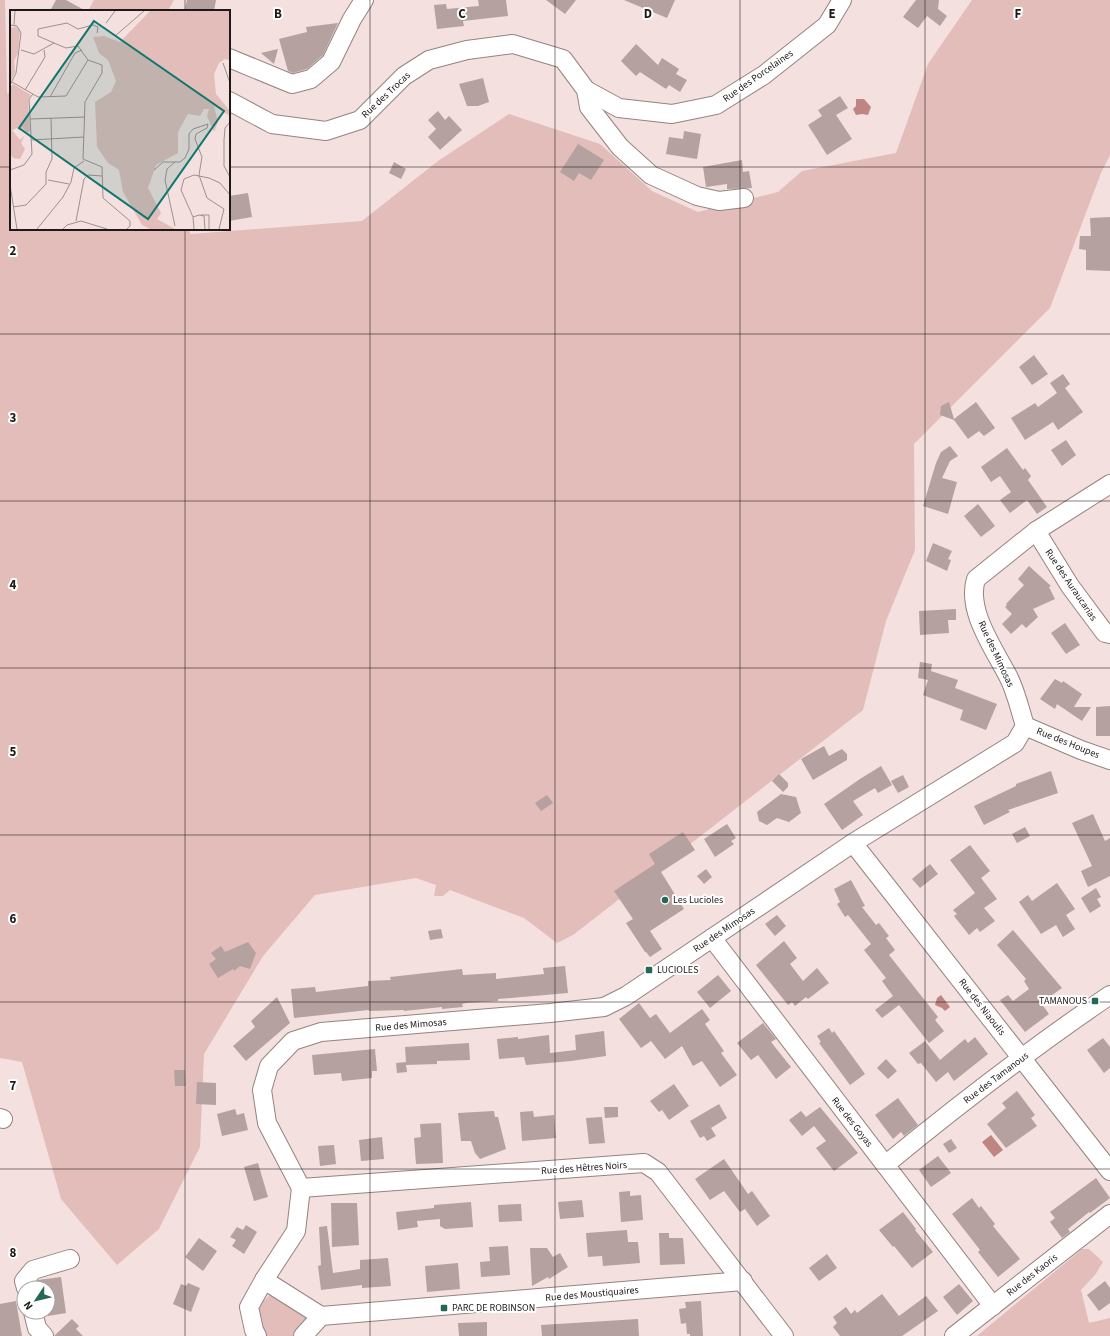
<svg xmlns="http://www.w3.org/2000/svg" width="1110" height="1336" viewBox="0 0 1110 1336" font-family="'Source Sans 3',sans-serif">
	<style>
		.green { fill: #e2bdba }
		.water { fill: #bf8582 }
		.building { fill: #b4a1a0 }
		.lines { fill: none; stroke-linecap: round; stroke-linejoin: round }
		.minor-casing { stroke: #948381; stroke-width: 20 }
		.minor { stroke: #fff; stroke-width: 18 }
		.grid { fill: none; stroke: #1e1817; stroke-width: 1; stroke-opacity: 0.55 }
		.poi-dot { fill: #266756; stroke: #fff; stroke-width: 1.5 }
		.labels { text-anchor: middle; dominant-baseline: central; stroke-width: 4; stroke-linejoin: round; paint-order: stroke }
		.street-label { font-size: 10px; fill: #1e1817; stroke: #fff }
		.poi-label { font-size: 10px; fill: #1e1817; stroke: #fff; text-anchor: start }
		.inset-road { fill: none; stroke: #9e908f; stroke-width: 1 }
		.view { fill: #0f766e; fill-opacity: 0.15; stroke: #0f766e; stroke-width: 2 }
		.inset-edge { fill: none; stroke: #1e1817; stroke-width: 2 }
		.grid-label { font-size: 13px; text-anchor: middle; font-weight: bold; fill: #1e1817; stroke: #fff; stroke-width: 4; stroke-linejoin: round; paint-order: stroke }
	</style>
	<rect width="100%" height="100%" fill="#f4e0df"/>
	<g class="green">
		<path d="M0 0H5L7 94 11 92V229H188L191 234 362 221 438 161 509 114 600 144 652 191 698 212 778 192 802 171 896 153 928 64 972 0H1110V155L1101 173 1050 308 914 444 915 550 886 621 863 710 573 935 557 943 524 918 450 890 443 896H434L436 885 416 878 315 895 263 956 204 1054 200 1147 159 1229 117 1265 61 1199 22 1062 0 1058Z"/>
		<path d="M94 0H174L168 11H88Z"/>
		<path d="M1082 1249H1089L1103 1262 1095 1275 1081 1290 1089 1323 1110 1318V1336H977Z"/>
		<path d="M271 1294 306 1316 308 1322 295 1336H263L256 1308Z"/>
	</g>
	<g class="water">
		<path d="M856 99H864L871 107 868 115 862 114 856 115 853 109 856 106Z"/>
		<path d="M941 995 950 1007 945 1011 942 1008 935 1005 937 998Z"/>
		<path d="M991 1135 1003 1150 994 1157 982 1142Z"/>
	</g>
	<g class="building">
		<path d="M56 0H66L86 11H50Z"/>
		<path d="M187 0H216L214 11H195L185 9Z"/>
		<path d="M478 0H506L508 16 463 21 464 26 437 29 434 5 446 4 447 9 479 6Z"/>
		<path d="M546 0H576L565 14Z"/>
		<path d="M624 0H675L667 18Z"/>
		<path d="M916 0H939L938 9 947 16 940 26 927 16 918 28 903 17Z"/>
		<path d="M338 23 323 55 307 69 293 73 288 71 279 39 307 32 306 27Z"/>
		<path d="M636 44 658 65 662 58 679 69 676 74 687 80 680 92 669 85 666 89 640 72 636 76 621 61Z"/>
		<path d="M278 49 274 64 261 53Z"/>
		<path d="M483 78 489 102 478 106H467L459 84Z"/>
		<path d="M840 96 848 108 836 115 852 139 827 155 808 125 822 116 818 110Z"/>
		<path d="M438 111 445 120 449 116 462 130 440 150 428 137 436 129 428 120Z"/>
		<path d="M684 131 701 134 697 159 666 154 669 137 683 139Z"/>
		<path d="M578 144 604 160 591 180 579 173 574 181 560 172Z"/>
		<path d="M742 160 743 172 749 171 752 188 727 189V184L706 187 703 167Z"/>
		<path d="M394 162 406 169 401 179 389 173Z"/>
		<path d="M248 193 252 217 229 221V196Z"/>
		<path d="M1110 217V271L1086 270V250L1079 249 1080 236H1091L1090 218Z"/>
		<path d="M1034 355 1048 374 1032 385 1019 367Z"/>
		<path d="M1063 374 1070 384 1065 388 1083 412 1058 430 1053 422 1025 440 1011 418 1035 403 1038 407 1057 393 1050 383Z"/>
		<path d="M949 402 954 419 976 402 995 428 984 436 979 431 968 439 954 420 940 415 941 406Z"/>
		<path d="M1066 440 1076 455 1062 466 1051 450Z"/>
		<path d="M950 446 958 456 950 461 942 478 957 482 948 514 923 506 936 463 941 452Z"/>
		<path d="M1007 448 1023 470 1025 468 1031 476 1028 480 1047 507 1037 514 1027 500 1010 513 1000 500 1011 492 1000 476 991 482 981 467Z"/>
		<path d="M978 504 995 526 981 537 964 516Z"/>
		<path d="M933 543 952 551 948 559 951 560 947 571 926 561Z"/>
		<path d="M1029 566 1051 586 1049 587 1055 599 1033 609 1038 617 1026 628 1022 624 1011 634 1002 624 1012 614 1005 607 1007 605 1006 604 1024 585 1018 579Z"/>
		<path d="M956 609V620H948L949 633 920 635 919 611Z"/>
		<path d="M1065 623 1080 645 1066 654 1051 633Z"/>
		<path d="M920 662 932 664 931 671 958 680 955 688 997 704 986 730 960 720 963 710 923 695 928 680 918 678Z"/>
		<path d="M1055 679 1062 683 1063 681 1082 694 1074 707H1091L1082 721 1057 704 1055 709 1040 699Z"/>
		<path d="M1110 706V736H1096V707Z"/>
		<path d="M824 746 829 756 842 749 847 754V760L813 780 801 759Z"/>
		<path d="M881 766 892 785 878 793 875 788 853 801 863 815 842 830 824 804 860 779Z"/>
		<path d="M1051 771 1058 793 1008 810 1010 812 984 825 974 806 1016 786V784Z"/>
		<path d="M779 774 788 783V787L783 792 772 781Z"/>
		<path d="M903 775 909 787 898 793 891 781Z"/>
		<path d="M781 794 796 797 801 813 789 822 777 818 767 825 759 821 757 812Z"/>
		<path d="M547 795 553 803 541 811 535 803Z"/>
		<path d="M1093 814 1105 841 1110 838V876L1088 887 1081 871 1092 866 1072 823Z"/>
		<path d="M727 824 736 838 731 841 734 844 715 857 704 839Z"/>
		<path d="M1025 827 1030 836 1017 843 1012 834Z"/>
		<path d="M683 832 695 850 661 872 684 909 650 931 662 949 650 957 646 952H645L626 923 633 919 614 891 655 864 649 854Z"/>
		<path d="M970 845 990 871 981 878 997 899 984 908 995 921 980 932 977 928 969 935 954 916 957 914 953 910 975 893 950 860Z"/>
		<path d="M930 864 938 874 920 888 912 879Z"/>
		<path d="M706 869 712 877 704 884 697 876Z"/>
		<path d="M851 880 865 906 862 907 876 925 879 923 889 936 886 938 895 950 889 955 938 1017 935 1020 944 1031 929 1043 899 1005 882 1018 875 1010 893 996 882 981 886 978 864 950 871 944 848 915 845 917 837 904 840 902 834 889Z"/>
		<path d="M1057 883 1075 909 1066 915 1075 929 1063 937 1056 925 1041 934 1019 902 1028 895 1032 901Z"/>
		<path d="M1096 888 1101 897 1097 899 1101 906 1090 913 1081 898Z"/>
		<path d="M777 915 786 926 775 936 765 924Z"/>
		<path d="M441 929 443 938 430 940 428 931Z"/>
		<path d="M1013 930 1062 988 1041 1003 1049 1014 1025 1032 1000 1000 1008 995 1013 1001 1029 989 1024 981 1026 979 997 945Z"/>
		<path d="M784 941 797 958 790 964 803 981 817 968 829 983 808 999 806 997 795 1006 792 1002 788 1005 756 965Z"/>
		<path d="M248 942 256 953 250 969 240 966 234 971 233 969 218 978 209 964 216 959 211 953 221 946 225 952Z"/>
		<path d="M565 966 568 993 498 999V1001L466 1003 462 1004 463 1007 442 1009V1007L404 1011V1010L369 1011V1010L294 1018 291 989 315 987 316 992 368 986V981L391 980 390 977 462 969 463 975 496 973V979L544 974 543 968Z"/>
		<path d="M718 975 731 991 710 1008 697 992Z"/>
		<path d="M277 997 290 1023 246 1061 233 1046 255 1027 251 1021Z"/>
		<path d="M639 1003 650 1018 656 1014 670 1033 702 1009 710 1020 705 1024 724 1051 721 1053 737 1075 720 1087 702 1061 693 1066 682 1046 665 1059 651 1041 641 1048 619 1019Z"/>
		<path d="M763 1023 776 1039 771 1042 791 1067 776 1079 758 1055 751 1060 737 1043Z"/>
		<path d="M829 1028 832 1033 834 1031 865 1074 850 1085 819 1043 821 1042 817 1036Z"/>
		<path d="M604 1031 606 1056 571 1061 526 1065 524 1057 499 1059 497 1039 518 1037V1039L549 1035 550 1053 576 1050 575 1035Z"/>
		<path d="M975 1037 988 1054 954 1081 948 1072 936 1082 921 1063 918 1064 909 1053 925 1041 940 1060 965 1039 968 1043Z"/>
		<path d="M1103 1038 1110 1047V1068L1104 1073 1087 1050Z"/>
		<path d="M469 1043 470 1060 437 1061V1064L406 1065 407 1072 397 1073 396 1063 406 1062 405 1047Z"/>
		<path d="M375 1049 377 1071H372V1078L342 1081 341 1073 314 1075 312 1055Z"/>
		<path d="M886 1059 897 1071 888 1079 877 1068Z"/>
		<path d="M174 1070H185L186 1086H175Z"/>
		<path d="M197 1082 216 1083V1105L196 1104Z"/>
		<path d="M674 1084 689 1106 669 1120 662 1110 659 1112 650 1101Z"/>
		<path d="M1017 1091 1035 1115 1031 1118 1037 1126 1006 1148 987 1124 1006 1108 1002 1103Z"/>
		<path d="M898 1098 918 1125 904 1136 901 1132 893 1139 875 1115Z"/>
		<path d="M719 1104 727 1118 711 1128 716 1136 707 1141 704 1136 700 1138 690 1121Z"/>
		<path d="M604 1107H618V1117L605 1118Z"/>
		<path d="M820 1107 858 1153 834 1171 816 1148 826 1141 814 1126 802 1136 789 1120 801 1111 806 1117Z"/>
		<path d="M235 1109 237 1115 244 1113 248 1130 222 1136 217 1114Z"/>
		<path d="M494 1111 495 1117H498L506 1149 480 1159 475 1153 471 1141H461L458 1113Z"/>
		<path d="M533 1111 534 1117 554 1115 556 1138 522 1141 520 1112Z"/>
		<path d="M602 1117 605 1143 589 1144 586 1118Z"/>
		<path d="M441 1123 443 1163 416 1164 414 1138 421 1137 420 1124Z"/>
		<path d="M382 1137 384 1159 361 1161 359 1140Z"/>
		<path d="M951 1139 957 1148 949 1153 943 1144Z"/>
		<path d="M334 1145 336 1164 320 1166 318 1146Z"/>
		<path d="M938 1156 951 1173 931 1187 919 1170Z"/>
		<path d="M724 1159 748 1194 752 1191 770 1216 757 1226 745 1209 740 1212 724 1191 710 1200 695 1179Z"/>
		<path d="M258 1163 268 1197 254 1201 244 1167Z"/>
		<path d="M1096 1178 1110 1198 1090 1213 1089 1212 1068 1229 1070 1232 1062 1238 1050 1222 1055 1218 1050 1212Z"/>
		<path d="M630 1191V1196L641 1195 643 1220 621 1222 619 1192Z"/>
		<path d="M972 1198 979 1208 981 1206 995 1224 993 1226 1020 1259 998 1277 978 1252 980 1250 952 1214Z"/>
		<path d="M582 1200 584 1217 560 1219 558 1202Z"/>
		<path d="M471 1202 473 1227 445 1229 440 1226V1219L417 1221 418 1227 398 1230 396 1212 434 1208V1205Z"/>
		<path d="M331 1203H357L359 1245 332 1247Z"/>
		<path d="M521 1204 522 1221 499 1222 498 1205Z"/>
		<path d="M903 1212 916 1229 915 1230 933 1252 912 1268 894 1246 893 1247 879 1230Z"/>
		<path d="M246 1225 257 1232 244 1254 232 1246 236 1240 230 1237 237 1227 243 1230Z"/>
		<path d="M327 1226 333 1273 360 1269V1260L388 1258 391 1286 362 1288V1285L321 1290 318 1266 321 1265 319 1227Z"/>
		<path d="M627 1230 628 1242H638L640 1263 603 1266 602 1256 588 1257 586 1233Z"/>
		<path d="M659 1233H669V1238H683L685 1264 660 1265Z"/>
		<path d="M199 1238 217 1251 203 1271 185 1257Z"/>
		<path d="M508 1246 510 1275 481 1277 480 1262 490 1261 489 1247Z"/>
		<path d="M530 1248H547L553 1257 560 1253 568 1267 549 1279 548 1277 532 1286Z"/>
		<path d="M827 1254 837 1268 819 1281 809 1268Z"/>
		<path d="M458 1263 460 1289 427 1292 425 1266Z"/>
		<path d="M61 1277 66 1313 48 1316V1288H36V1283L38 1280Z"/>
		<path d="M1105 1281 1110 1288V1303L1099 1311 1087 1295Z"/>
		<path d="M188 1283 200 1288 191 1312 173 1304 181 1284 186 1286Z"/>
		<path d="M959 1284 973 1301 957 1315 943 1297Z"/>
		<path d="M882 1294 899 1316 926 1296 938 1311 902 1336H840L833 1327 837 1323 833 1317 846 1307 851 1314 855 1310 857 1313Z"/>
		<path d="M16 1301 22 1336H0V1304Z"/>
		<path d="M701 1301 703 1336H690V1334H687L686 1323 681 1324 679 1309 686 1308 685 1302Z"/>
		<path d="M72 1319 79 1326 76 1329 83 1336H54Z"/>
		<path d="M638 1319 639 1336H542L541 1325Z"/>
		<path d="M487 1322V1336H459L458 1323Z"/>
	</g>
	<g class="lines">
		<g class="minor-casing">
			<g id="minor">
				<path d="M229 58 292 84 311 79 331 62 352 19 364 0"/>
				<path d="M586 90 619 108 672 114 716 105 764 75 827 25 842 0"/>
				<path d="M229 101 272 124 326 131 360 120 404 76 429 60 467 50 513 44 563 59 586 90 589 107 620 147 651 175 697 196 719 201 744 198"/>
				<path d="M1036 531 1070 586 1105 633 1110 634"/>
				<path d="M1025 726 1081 750 1110 760"/>
				<path d="M853 843 1110 1171"/>
				<path d="M712 938 993 1306"/>
				<path d="M0 1118 3 1119"/>
				<path d="M885 1165C958 1105 1032 1048 1110 995"/>
				<path d="M301 1188 644 1163 658 1172 784 1336"/>
				<path d="M264 1280 321 1316 743 1281"/>
				<path d="M26 1288 24 1281 33 1270 70 1259"/>
				<path d="M33 1312 37 1328 44 1336"/>
				<path d="M257 1336 254 1330 249 1307 264 1280 296 1231 301 1188 267 1123 262 1090 269 1066 293 1041 321 1032 550 1013 604 1007 626 996 853 843 1015 743 1025 726C1020 710 1016 691 1008 676 994 649 966 610 976 579L1036 531 1110 484"/>
				<path d="M303 1336 321 1316"/>
				<path d="M954 1336 1110 1214"/>
			</g>
		</g>
		<use href="#minor" class="minor"/>
	</g>
	<path class="grid" d="M185 0V11M370 0V1336M555 0V1336M740 0V1336M925 0V1336M0 167H11M229 167H1110M185 229V1336M0 334H1110M0 501H1110M0 668H1110M0 835H1110M0 1002H1110M0 1169H1110"/>
	<g class="poi-dot">
		<circle cx="665" cy="900" r="4"/>
		<rect x="645" y="966" width="8" height="8" rx="2"/>
		<rect x="1091" y="997" width="8" height="8" rx="2"/>
		<rect x="440" y="1304" width="8" height="8" rx="2"/>
	</g>
	<g class="labels">
		<g class="street-label">
			<text transform="translate(758 76) rotate(-35)">Rue des Porcelaines</text>
			<text transform="translate(386 95) rotate(-43)">Rue des Trocas</text>
			<text transform="translate(1071 585) rotate(56)">Rue des Auraucarias</text>
			<text transform="translate(996 654) rotate(65)">Rue des Mimosas</text>
			<text transform="translate(1068 743) rotate(22)">Rue des Houpes</text>
			<text transform="translate(724 930) rotate(-34)">Rue des Mimosas</text>
			<text transform="translate(982 1007) rotate(52)">Rue des Niaoulis</text>
			<text transform="translate(411 1025) rotate(-5)">Rue des Mimosas</text>
			<text transform="translate(996 1078) rotate(-37)">Rue des Tamanous</text>
			<text transform="translate(852 1122) rotate(52)">Rue des Goyas</text>
			<text transform="translate(584 1168) rotate(-4)">Rue des Hêtres Noirs</text>
			<text transform="translate(1032 1275) rotate(-38)">Rue des Kaoris</text>
			<text transform="translate(592 1294) rotate(-5)">Rue des Moustiquaires</text>
		</g>
		<g class="poi-label">
			<text x="673" y="900">Les Lucioles</text>
			<text x="657" y="970">LUCIOLES</text>
			<text x="1087" y="1001" text-anchor="end">TAMANOUS</text>
			<text x="452" y="1308">PARC DE ROBINSON</text>
		</g>
	</g>
	<g transform="translate(10 10)">
		<rect width="220" height="220" fill="#f4e0df"/>
		<path d="M140 1H220V50L215 49 209 53 204 64 206 84 220 101V106L204 96 208 112 204 122 197 106 199 99H194L190 106 178 104 168 122V143L146 155 138 178 151 203 147 209 165 219H140L132 215 113 182 109 160 98 153 87 137 85 92 101 82 106 71 98 50 89 43 83 27 94 26 110 32ZM6 17 10 20 8 43 4 51 5 62 0 73V18ZM3 74 21 85 18 89 20 121 17 123 12 117 10 121 7 118 2 120 10 130 15 125 11 133 15 139 10 149 3 148 0 143V77Z" fill="#e2bdba"/>
		<path class="inset-road" d="M96 13 105 1M0 15 7 16 11 23 6 63 0 75M4 15 5 1M105 26 134 1M44 33 28 26V19L57 13 68 19 83 15 88 17 87 23M11 40 24 44 44 33 56 38 68 36 78 50 92 55V63L75 92 73 149 92 157 93 188 120 211V216L117 219M213 53 220 73M2 72 28 87 56 86 78 50M15 80 35 47 34 40M40 87 65 43 72 40M20 109 75 107M220 112 215 118 214 130V156L220 167M21 130 74 127M0 160 14 155 22 144 19 89 23 84M144 160 153 152H170L175 148 179 139V124L183 119 198 114 197 118 186 124 185 129 192 147 189 165 197 188 214 199 209 219M38 170 59 174M0 175 7 219M3 197 16 195 36 174V162L42 149 41 108M191 205H199V219M183 207 189 205 194 206 195 219M66 211 74 169 78 165 92 166M165 216 155 170 157 159 165 152M27 219 53 187 61 172 64 158 74 151M53 219 57 215 71 211 97 219M184 219 183 207 171 180 174 169 184 165 199 168 210 173 220 185"/>
		<path class="view" d="M84 11 214 101 138 209 9 118Z"/>
		<rect width="220" height="220" class="inset-edge"/>
	</g>
	<g class="grid-label">
		<text x="278" y="18">B</text>
		<text x="462" y="18">C</text>
		<text x="648" y="18">D</text>
		<text x="832" y="18">E</text>
		<text x="1018" y="18">F</text>
		<text x="13" y="255">2</text>
		<text x="13" y="422">3</text>
		<text x="13" y="589">4</text>
		<text x="13" y="756">5</text>
		<text x="13" y="923">6</text>
		<text x="13" y="1090">7</text>
		<text x="13" y="1257">8</text>
	</g>
	<g transform="translate(36 1300) rotate(235)"><circle r="19" fill="#ffffff" stroke="#a5a3a2"/>
	<path d="M0-3L7 15L0 10L-7 15Z" fill="#266756"/>
	<text y="-6" font-size="11" font-weight="bold" text-anchor="middle" fill="#1e1817">N</text>
	</g>
</svg>
